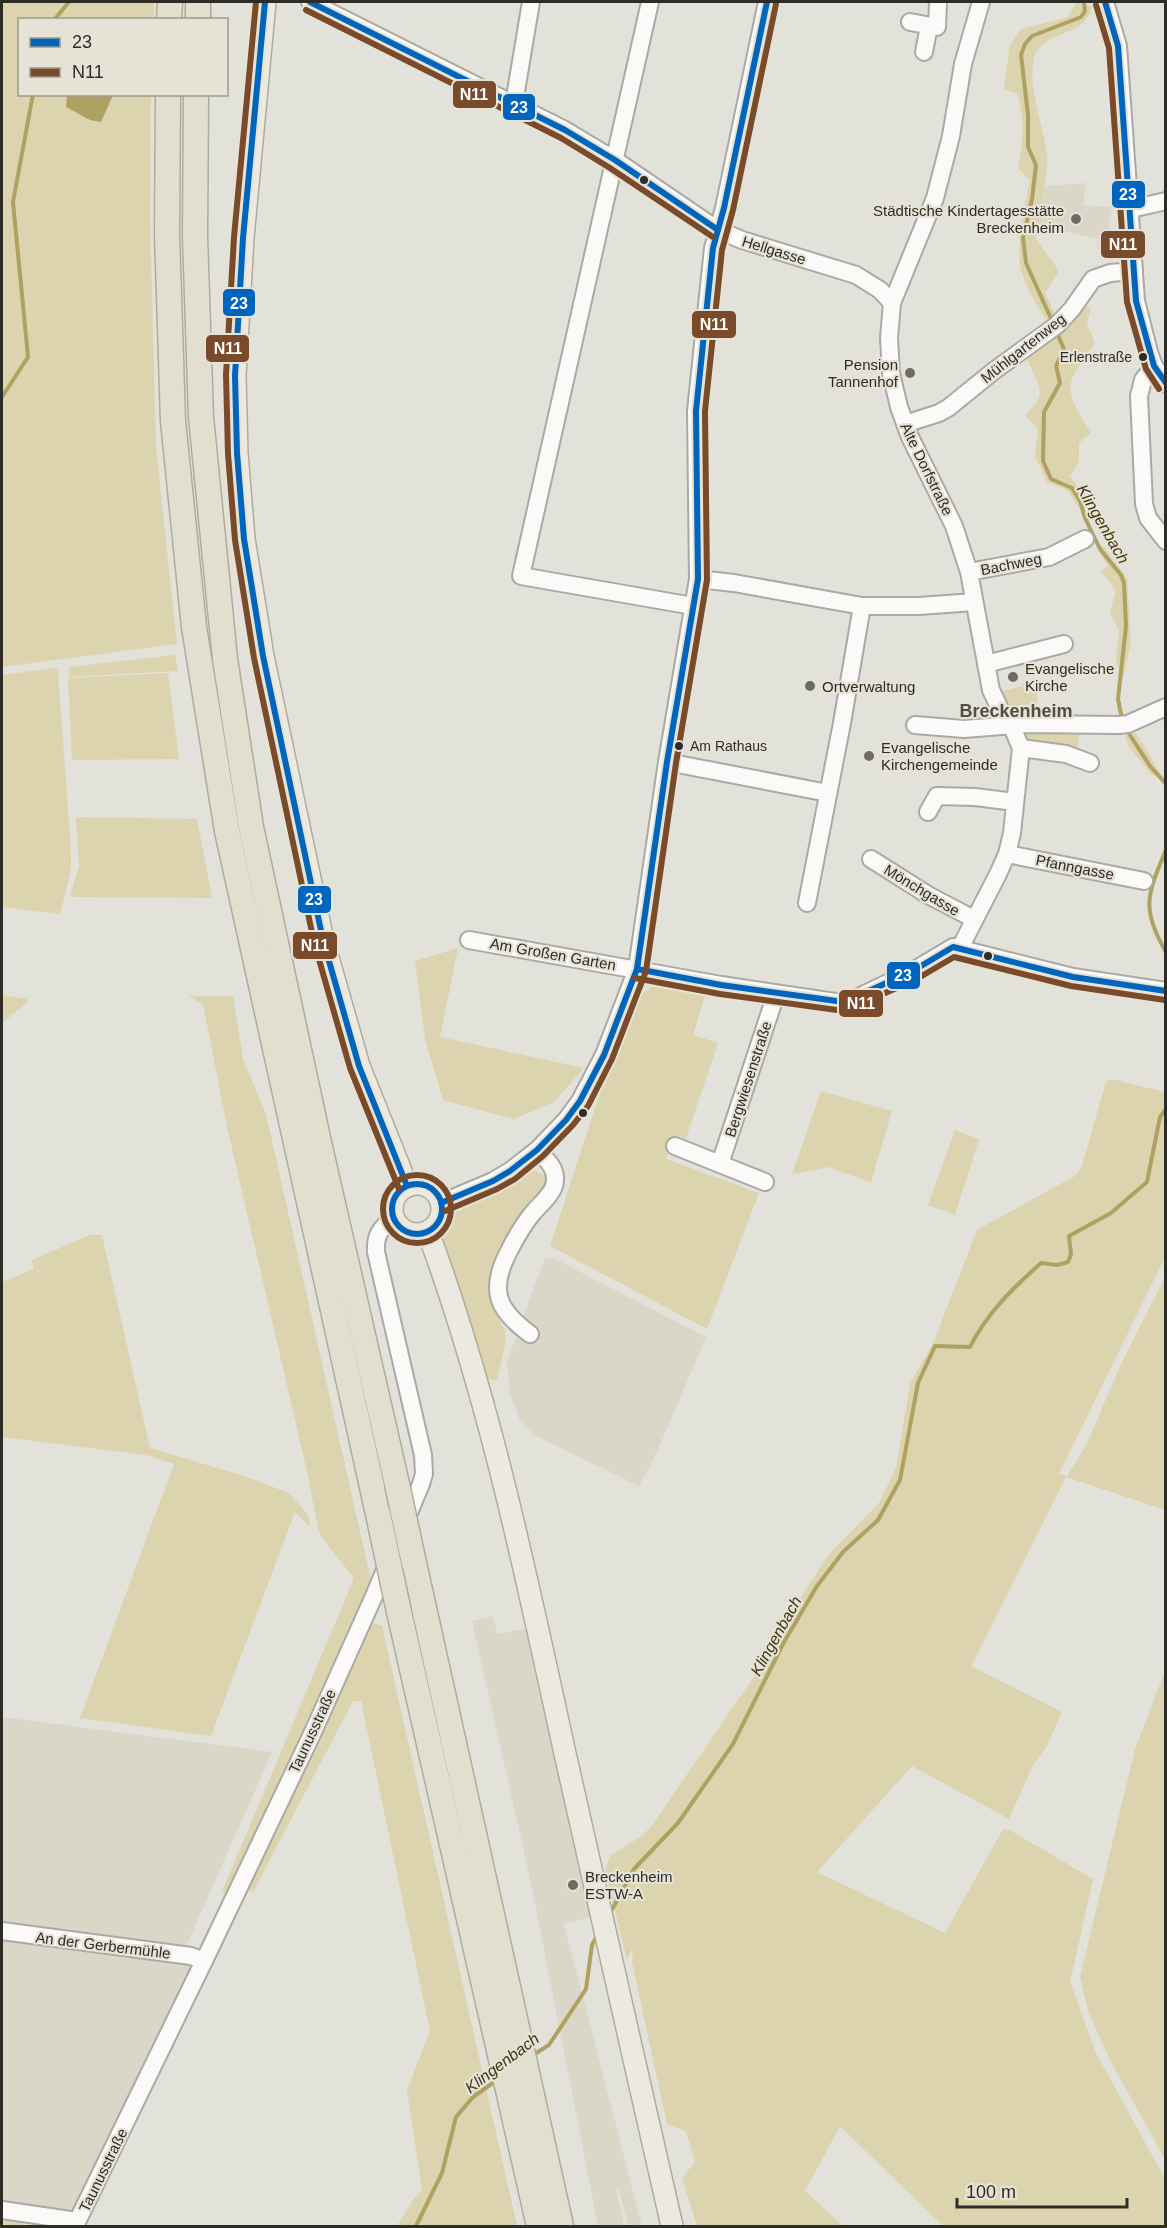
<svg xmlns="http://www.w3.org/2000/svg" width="1167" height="2228" viewBox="0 0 1167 2228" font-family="Arial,sans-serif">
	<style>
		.built { fill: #dad7c9 }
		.green { fill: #dcd4af }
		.water { fill: #afa261 }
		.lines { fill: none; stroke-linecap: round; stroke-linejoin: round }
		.stream { stroke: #afa261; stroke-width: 4 }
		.minor-casing { stroke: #aaaaa5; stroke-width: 20 }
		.major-casing { stroke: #b0ac9a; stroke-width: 24 }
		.highway-casing { stroke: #b0ac9a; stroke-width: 27 }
		.minor { stroke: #fbfaf9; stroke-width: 16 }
		.major { stroke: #eceae0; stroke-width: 21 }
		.highway { stroke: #e3dfd0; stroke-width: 24 }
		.highway-bridge-casing { stroke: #b0ac9a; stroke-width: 27; stroke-linecap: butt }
		.highway-bridge { stroke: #e3dfd0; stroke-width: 24 }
		.bus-1-casing { stroke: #e6e3d6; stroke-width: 10 }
		.bus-2-casing { stroke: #e6e3d6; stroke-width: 10 }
		.bus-1 { stroke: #0065bd; stroke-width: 6 }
		.bus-2 { stroke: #7a4b2a; stroke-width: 6 }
		.bus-dot { fill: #2d2c27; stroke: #e6e3d6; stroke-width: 2 }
		.poi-dot { fill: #6c6b66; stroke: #e6e3d6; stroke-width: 2 }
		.labels { text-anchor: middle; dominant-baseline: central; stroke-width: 4.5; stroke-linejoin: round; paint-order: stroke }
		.bus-label { font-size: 14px; fill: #2d2c27; stroke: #e6e3d6; text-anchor: end }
		.poi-label { font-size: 15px; fill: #2d2c27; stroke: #e6e3d6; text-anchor: start }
		.street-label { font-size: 15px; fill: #2d2c27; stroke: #e6e3d6 }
		.water-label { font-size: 16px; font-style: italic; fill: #3e3711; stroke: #e6e3d6 }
		.quarter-label { font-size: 18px; font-weight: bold; fill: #514e43; stroke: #e6e3d6 }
		.line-badge { stroke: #e6e3d6; stroke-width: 2 }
		.badge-label { font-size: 16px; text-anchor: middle; font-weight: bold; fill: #fff }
	</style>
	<rect width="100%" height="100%" fill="#e2e1da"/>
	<g class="built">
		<path d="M1086 183 1083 205 1112 207 1108 227 1111 228 1107 250 1097 248 1098 239 1041 226 1045 212 1040 210 1045 186Z"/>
		<path d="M549 1258H553L706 1337 657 1452 639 1486 534 1435 520 1421 510 1393 507 1362 544 1260Z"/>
		<path d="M493 1616 497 1634 528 1628 594 1916 564 1924 642 2226H629L618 2187H616L624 2226H598L531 1883 472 1621Z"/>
		<path d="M2 1717 272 1752 180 1960 196 1967 75 2215 2 2206Z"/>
	</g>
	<g class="green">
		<path d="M2 2H154V19L20 20V94L151 95 150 216 156 447 177 644 2 667Z"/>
		<path d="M1076 2 1092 6C1086 39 1041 29 1034 59 1027 87 1044 126 1047 155 1048 173 1044 192 1040 210L1045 212 1036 239 1059 271 1045 293 1056 317 1048 322C1037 305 1023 285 1020 264 1017 241 1025 204 1030 181L1018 168C1023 140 1026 121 1017 93L1004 89 1010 44 1021 29 1068 17Z"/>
		<path d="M1083 305 1091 309 1087 323 1095 343C1063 386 1063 388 1091 433L1079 443V462L1070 476 1084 496 1086 507 1079 508 1068 491 1047 482 1035 456 1038 429 1025 415C1050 393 1038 386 1027 359L1069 323Z"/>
		<path d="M1102 545 1127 578 1131 643 1123 677 1116 661 1119 631 1110 612 1116 590 1101 572 1108 566 1097 548Z"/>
		<path d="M175 655 178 671 69 677V667Z"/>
		<path d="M54 668 58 671 71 851V869L60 914 2 907V675Z"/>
		<path d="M168 673 179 759 72 760 68 678Z"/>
		<path d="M1032 680 1034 681 1038 702 1032 712C1014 712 1005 708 999 692L1023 686 1024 682Z"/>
		<path d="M1028 728 1080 731 1077 751 1026 744 1023 733Z"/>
		<path d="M1136 733 1162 776 1152 775 1129 747 1125 736Z"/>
		<path d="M76 817 197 819 212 898 70 897 79 866Z"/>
		<path d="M458 948 440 1037 584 1068 554 1102 514 1119 443 1100 425 1039 415 961Z"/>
		<path d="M660 981 707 989 693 1035 718 1043 686 1138 675 1135 666 1159 759 1193 707 1329 550 1246 599 1096 638 997Z"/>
		<path d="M2 995 27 999 28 1002 2 1023Z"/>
		<path d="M188 996H233L243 1059 266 1114 372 1585 230 1894 222 1892 354 1578 322 1538 318 1528 308 1476 228 1131 203 1004Z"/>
		<path d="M1111 1079 1165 1092V1257L1059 1474 1067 1476 1086 1446 1120 1366 1165 1277V1510L1066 1477 971 1666 1062 1712 1047 1746 1033 1765 1009 1819 912 1766 817 1872 945 1933 1003 1829 1013 1832 1093 1879 1070 1982 1096 2053 1165 2179V2226H943L840 2126 805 2191 843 2226H697L682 2178 695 2162 686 2131 667 2124 632 1962 633 1948 627 1960 605 1869 611 1855 640 1837 651 1827 762 1665 809 1584 829 1554 879 1503 896 1468 910 1384 934 1341 977 1230 1075 1176 1081 1169 1106 1082Z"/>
		<path d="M821 1091 892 1111 871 1182 828 1167 792 1174Z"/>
		<path d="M955 1130 979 1139 955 1215 928 1205Z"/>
		<path d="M534 1170 545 1176 548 1183 545 1190C524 1219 486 1254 489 1293 490 1308 500 1318 505 1331 508 1340 499 1370 497 1381L483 1377 444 1247 443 1226 457 1210Z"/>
		<path d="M90 1235H102L150 1448 244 1476 289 1493 308 1515 310 1527 295 1512 211 1736 80 1718 174 1464 146 1455 2 1437V1282L34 1269 32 1260Z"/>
		<path d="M370 1622 382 1626 517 2226H397L413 2200 422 2190 407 2090 430 2031 361 1701H353L253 1892 246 1889Z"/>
		<path d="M1165 1671V2159L1112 2064 1089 2014 1080 1977 1135 1749Z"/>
		<path d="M2 2215 21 2217 23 2226H2Z"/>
	</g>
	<path class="water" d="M67 95V94L113 95 101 122 90 120 66 107Z"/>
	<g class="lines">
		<g class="stream">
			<path d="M54 20 69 2"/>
			<path d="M1053 323 1026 263 1023 238 1032 199 1036 165 1028 147V115L1021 55 1025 44 1032 36 1081 17 1085 11 1084 2"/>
			<path d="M1057 333 1064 349 1056 366 1060 383 1044 412 1043 461 1051 479 1072 488 1080 501 1085 518 1100 549 1121 575 1124 583 1126 626 1118 699 1122 719"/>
			<path d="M2 397 28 357 13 202 33 94"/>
			<path d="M1126 729 1150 766 1166 784"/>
			<path d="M1166 850C1148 893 1140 908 1166 952"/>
			<path d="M609 1915 634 1869 678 1823 733 1744 784 1642 817 1586 843 1552 878 1520 900 1480 918 1383 935 1346 970 1347C987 1313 1013 1288 1041 1263L1057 1265 1068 1262 1071 1254 1069 1236 1111 1213 1147 1182 1160 1117 1166 1109"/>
			<path d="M533 2055 549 2045 586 1989 592 1945 598 1934"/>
			<path d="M416 2226 442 2173 456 2117 473 2097 497 2080"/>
		</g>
		<g class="minor-casing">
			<g id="minor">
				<path d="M310 2 565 130 615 160 718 230 742 240 856 275 880 290 892 303"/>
				<path d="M650 2 521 576 693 606"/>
				<path d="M1105 2 1118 46 1136 301 1149 352 1154 366 1166 384"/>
				<path d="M910 22 937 27 938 2"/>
				<path d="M924 52 929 26"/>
				<path d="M514 103 531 2"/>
				<path d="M1131 209 1166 201"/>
				<path d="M1154 366 1143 380 1139 396 1144 504 1148 518 1166 541"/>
				<path d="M905 424 939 413 948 408 995 370 1057 325 1072 309 1093 279 1110 273 1134 271"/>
				<path d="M969 572 1049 557 1085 539"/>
				<path d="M698 579 734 583 862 606H919L974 602"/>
				<path d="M986 664 1064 644"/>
				<path d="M915 725 964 729 1027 724 1119 725 1128 724 1166 707"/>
				<path d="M1021 748 1066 754 1090 763"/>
				<path d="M667 762 828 793"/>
				<path d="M928 812 937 796 975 797 1015 802"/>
				<path d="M1007 854 1144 881"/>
				<path d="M871 859 928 895 974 919"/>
				<path d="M807 903 842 723 862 606"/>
				<path d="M469 940 721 985 835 1002 850 1001 911 972 953 947 1073 977 1166 991"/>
				<path d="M960 948 998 874 1007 854 1012 833 1021 748 1012 727 1000 709 991 690 969 572 954 526 910 437 899 407 891 373 889 338 892 303 935 198 951 136 963 64 981 2"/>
				<path d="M675 1146 720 1164"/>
				<path d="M765 1182 720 1164 776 994"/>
				<path d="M441 1203 493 1181 510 1171 537 1150 566 1120 580 1101 604 1055 637 969 667 762 698 579 696 411 713 248 724 208 767 2"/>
				<path d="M530 1334C497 1310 489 1290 508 1253 515 1239 522 1226 532 1214 540 1204 555 1193 555 1180 556 1167 545 1158 537 1150"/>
				<path d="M2 1931 191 1956 204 1961"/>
				<path d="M2 2210 77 2221"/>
				<path d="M75 2226 204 1961 313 1732 374 1596 421 1484 424 1474 423 1455 376 1252C375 1236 380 1227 394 1219"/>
			</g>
		</g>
		<g class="major-casing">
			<g id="major">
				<path d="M265 2 243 238 235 376 237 453 244 539 263 656 323 940 359 1066 407 1186"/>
				<circle cx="417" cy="1209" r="25"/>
				<path d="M428 1232C490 1400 526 1575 564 1749 599 1909 636 2067 672 2226"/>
			</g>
		</g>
		<g class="highway-casing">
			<g id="highway">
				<path d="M169 20 170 2"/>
				<path d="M198 20V2"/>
				<path d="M168 94 167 234 173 421 194 627 227 831 378 1514"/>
				<path d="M196 94 195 236 201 417 225 659 251 827 320 1147 397 1484"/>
				<path d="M414 1563 561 2226"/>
				<path d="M399 1612 539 2226"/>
			</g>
		</g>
		<use href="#minor" class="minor"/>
		<use href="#major" class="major"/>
		<use href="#highway" class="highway"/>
		<g class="highway-bridge-casing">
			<g id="highway-bridge">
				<path d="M397 1484 414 1563"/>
				<path d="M378 1514 399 1612"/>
			</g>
		</g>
		<use href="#highway-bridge" class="highway-bridge"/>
		<g class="bus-1-casing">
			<g id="bus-1">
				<path d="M265 2 243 238 235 376 237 453 244 539 263 656 323 940 359 1066 407 1186"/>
				<path d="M310 2 565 130 615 160 718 230"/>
				<path d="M1105 2 1118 46 1136 301 1154 366 1166 383"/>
				<path d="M637 969 721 985 844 1002 911 972 953 947 1073 977 1166 991"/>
				<circle cx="417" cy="1209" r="25"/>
				<path d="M441 1203 493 1181 510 1171 537 1150 566 1120 580 1101 604 1055 637 969 667 762 698 579 696 411 713 248 724 208 767 2"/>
			</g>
		</g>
		<g class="bus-2-casing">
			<g id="bus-2">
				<path d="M256 2 234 237 226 375 228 454 235 540 254 658 314 942 350 1068 399 1189"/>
				<path d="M1096 5 1109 48 1127 302 1146 369 1159 389"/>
				<path d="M306 10 561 138 610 168 713 237"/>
				<path d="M635 978 720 994 844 1011 915 980 954 957 1071 986 1165 1000"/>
				<circle cx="417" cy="1209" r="34"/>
				<path d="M445 1211 497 1189 515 1179 543 1156 573 1125 588 1106 612 1059 646 971 676 763 707 580 705 411 722 250 733 210 776 4"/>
			</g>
		</g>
		<use href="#bus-1" class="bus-1"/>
		<use href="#bus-2" class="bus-2"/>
	</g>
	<g class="bus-dot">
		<circle cx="644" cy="180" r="5"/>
		<circle cx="1143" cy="357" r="5"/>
		<circle cx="679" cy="746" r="5"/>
		<circle cx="988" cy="956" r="5"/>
		<circle cx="583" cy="1113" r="5"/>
	</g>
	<g class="poi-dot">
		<circle cx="1076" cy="219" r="6"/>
		<circle cx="910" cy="373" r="6"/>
		<circle cx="1013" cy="677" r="6"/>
		<circle cx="810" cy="686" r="6"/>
		<circle cx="869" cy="756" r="6"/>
		<circle cx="573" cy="1885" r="6"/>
	</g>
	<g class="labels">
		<g class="bus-label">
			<text x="1132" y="357">Erlenstraße</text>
			<text x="690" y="746" text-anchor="start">Am Rathaus</text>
		</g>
		<g class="poi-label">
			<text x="1064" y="210" text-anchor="end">Städtische Kindertagesstätte<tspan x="1064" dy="17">Breckenheim</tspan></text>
			<text x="898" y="364" text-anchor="end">Pension<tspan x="898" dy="17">Tannenhof</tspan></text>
			<text x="1025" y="668">Evangelische<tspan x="1025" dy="17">Kirche</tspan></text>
			<text x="822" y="686">Ortverwaltung</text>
			<text x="881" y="747">Evangelische<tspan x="881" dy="17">Kirchengemeinde</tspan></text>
			<text x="585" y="1876">Breckenheim<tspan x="585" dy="17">ESTW-A</tspan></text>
		</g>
		<g class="street-label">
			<text transform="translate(774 250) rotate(17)">Hellgasse</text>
			<text transform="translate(1023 348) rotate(-38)">Mühlgartenweg</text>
			<text transform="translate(927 469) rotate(64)">Alte Dorfstraße</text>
			<text transform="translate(1011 564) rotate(-11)">Bachweg</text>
			<text transform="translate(1075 867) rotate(11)">Pfanngasse</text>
			<text transform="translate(922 890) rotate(31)">Mönchgasse</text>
			<text transform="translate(553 954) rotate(10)">Am Großen Garten</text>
			<text transform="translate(748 1079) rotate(-72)">Bergwiesenstraße</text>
			<text transform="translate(312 1731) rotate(-65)">Taunusstraße</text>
			<text transform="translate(103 1945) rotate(7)">An der Gerbermühle</text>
			<text transform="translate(103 2170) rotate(-64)">Taunusstraße</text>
		</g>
		<g class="water-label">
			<text transform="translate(1103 524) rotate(60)">Klingenbach</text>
			<text transform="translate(776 1636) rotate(-61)">Klingenbach</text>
			<text transform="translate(502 2063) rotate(-37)">Klingenbach</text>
		</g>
		<g class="quarter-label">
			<text x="1016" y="711">Breckenheim</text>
		</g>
	</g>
	<g class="line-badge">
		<rect x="452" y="80" width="45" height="29" rx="6" fill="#7a4b2a"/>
		<rect x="502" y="93" width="34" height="28" rx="6" fill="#0065bd"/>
		<rect x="1111" y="180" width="35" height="29" rx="6" fill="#0065bd"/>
		<rect x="1100" y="230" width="46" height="29" rx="6" fill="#7a4b2a"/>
		<rect x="222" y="288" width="34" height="29" rx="6" fill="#0065bd"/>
		<rect x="691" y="310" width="46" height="29" rx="6" fill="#7a4b2a"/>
		<rect x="205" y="334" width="45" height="29" rx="6" fill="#7a4b2a"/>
		<rect x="297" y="885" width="35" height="29" rx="6" fill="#0065bd"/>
		<rect x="292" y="931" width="46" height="29" rx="6" fill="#7a4b2a"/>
		<rect x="886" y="961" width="35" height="29" rx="6" fill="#0065bd"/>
		<rect x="838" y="989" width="46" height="29" rx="6" fill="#7a4b2a"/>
	</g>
	<g class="badge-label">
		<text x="474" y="100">N11</text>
		<text x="519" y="113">23</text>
		<text x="1128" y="200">23</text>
		<text x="1123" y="250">N11</text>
		<text x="239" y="309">23</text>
		<text x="714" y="330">N11</text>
		<text x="228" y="354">N11</text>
		<text x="314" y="905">23</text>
		<text x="315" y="951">N11</text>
		<text x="903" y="981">23</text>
		<text x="861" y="1009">N11</text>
	</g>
	<rect width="1167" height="2228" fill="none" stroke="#2d2c27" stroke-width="6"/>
	<rect x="18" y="18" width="210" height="78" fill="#e6e3d6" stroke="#9c9a90" stroke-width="1.5"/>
	<rect x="30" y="38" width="30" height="9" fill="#0065bd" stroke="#9c9a90" stroke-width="1.5"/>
	<text x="72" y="48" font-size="18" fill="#2d2c27">23</text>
	<rect x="30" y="68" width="30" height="9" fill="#7a4b2a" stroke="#9c9a90" stroke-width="1.5"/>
	<text x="72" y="78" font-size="18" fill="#2d2c27">N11</text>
	<path d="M957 2198v9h170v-9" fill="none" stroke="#2d2c27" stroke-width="3"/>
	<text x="966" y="2198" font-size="18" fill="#2d2c27" stroke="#e6e3d6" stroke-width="4.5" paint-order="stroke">100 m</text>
</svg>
